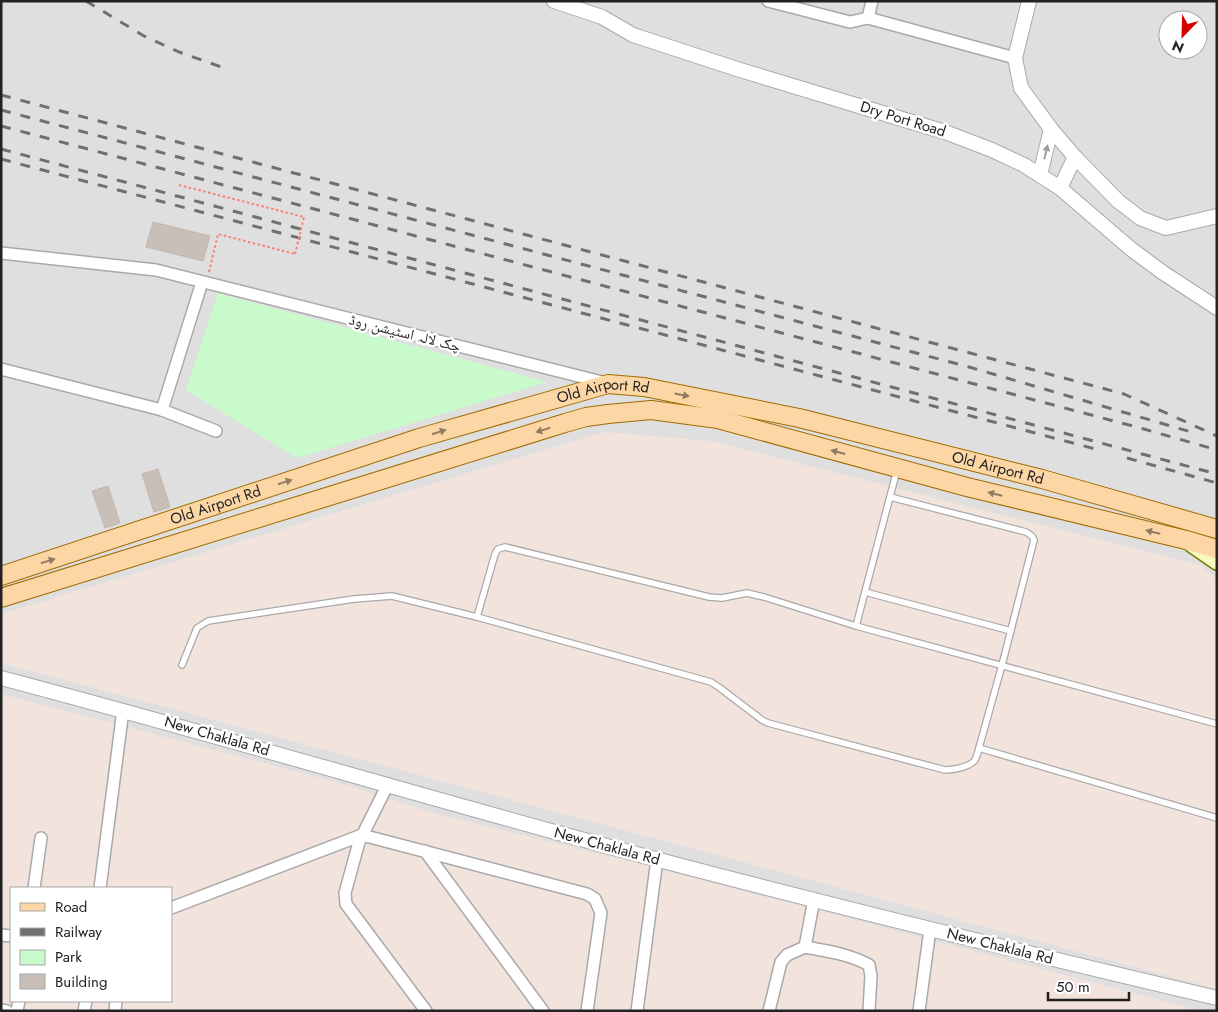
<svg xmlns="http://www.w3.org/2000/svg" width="1218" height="1012" viewBox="0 0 1218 1012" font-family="Jost,'Noto Naskh Arabic',sans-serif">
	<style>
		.residential { fill: #e0dfdf; fill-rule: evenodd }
		.military { fill: #f3e3dd; fill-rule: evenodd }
		.park { fill: #c8facc }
		.building { fill: #c7bfb8; stroke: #c4b6ab }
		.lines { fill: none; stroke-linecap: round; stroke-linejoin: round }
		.service-casing { stroke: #a9a9a9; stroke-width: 8 }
		.minor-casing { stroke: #a9a9a9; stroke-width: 14 }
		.tertiary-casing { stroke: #a9a9a9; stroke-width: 16 }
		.secondary-casing { stroke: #707d05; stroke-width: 18 }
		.primary-casing { stroke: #a06b00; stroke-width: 20 }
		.path { stroke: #fa8072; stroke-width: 2; stroke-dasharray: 2.5 2.5; stroke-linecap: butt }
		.service { stroke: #fff; stroke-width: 5.5 }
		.minor { stroke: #fff; stroke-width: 11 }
		.tertiary { stroke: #fff; stroke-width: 14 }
		.secondary { stroke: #f7fabf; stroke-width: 15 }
		.primary { stroke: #fcd6a4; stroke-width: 18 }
		.rail { stroke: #707070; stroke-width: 3; stroke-dasharray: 10 10; stroke-linecap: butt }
		.path-bridge { stroke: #fa8072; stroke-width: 2; stroke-dasharray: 2.5 2.5; stroke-linecap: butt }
		.oneway { fill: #9c9c9c }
		.oneway2 { fill: #8f7c63 }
		.labels { text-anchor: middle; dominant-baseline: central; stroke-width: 5; stroke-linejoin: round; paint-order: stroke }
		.street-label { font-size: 15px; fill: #222; stroke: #fff }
	</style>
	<rect width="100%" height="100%" fill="#f2efe9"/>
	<path class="residential" d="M1 1H1217V1011H1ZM1168 20H1198V50H1168ZM11 888H171V1001H11Z"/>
	<g class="military">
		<path d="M604 432 711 441 1200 565 1217 578V989L1 663V614Z"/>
		<path d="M1 694 340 783 437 814 644 865 1202 1011H1ZM11 888H171V1001H11Z"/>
	</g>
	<path class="park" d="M218 293 547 382 297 458 186 390Z"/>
	<g class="building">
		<path d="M153 222 210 236 203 261 146 247Z"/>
		<path d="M158 469 170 507 154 512 142 474Z"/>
		<path d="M108 486 120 523 105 528 92 491Z"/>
	</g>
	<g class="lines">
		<g class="service-casing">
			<g id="service">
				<path d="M897 470 856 626 1217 724"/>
				<path d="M890 497 1026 532 1032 536 1034 540 1002 665 979 748 1217 818"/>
				<path d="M865 592 1011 631"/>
				<path d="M477 617 711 682 720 688 762 720 768 723 945 770C953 770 970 767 975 760 977 756 978 752 979 748"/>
				<path d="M182 665 197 628 208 621 354 599 392 596 477 617 495 554 498 549 505 547 709 597 722 598 747 593 764 597 856 626"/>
			</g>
		</g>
		<g class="minor-casing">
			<g id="minor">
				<path d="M768 1 850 22 868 18 1015 58"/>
				<path d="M868 18 872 1"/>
				<path d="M1 253 156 270 606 383"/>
				<path d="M1 369 162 410 216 431"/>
				<path d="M162 410 202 282"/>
				<path d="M388 784 359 842 345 893 346 904 426 1011"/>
				<path d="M425 851 543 1011"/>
				<path d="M34 888 41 838"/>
				<path d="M100 888 123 710"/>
				<path d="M171 908 362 835 587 894 595 899 601 913 587 1011"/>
				<path d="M1 935 11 936"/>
				<path d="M805 947C827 951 849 954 869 965L871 976 869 1011"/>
				<path d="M1 1010 7 1011"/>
				<path d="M17 1011 19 1001"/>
				<path d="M84 1011 86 1001"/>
				<path d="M115 1011 116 1001"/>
				<path d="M637 1011 657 859"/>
				<path d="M769 1011 781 962 787 955 805 947 814 899"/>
				<path d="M919 1011 930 929"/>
			</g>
		</g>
		<g class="tertiary-casing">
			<g id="tertiary">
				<path d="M554 1 602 17 633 35 737 69 945 132 992 150 1024 165 1060 188 1131 249 1162 272 1217 308"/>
				<path d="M1029 1 1015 58 1021 88 1051 129 1075 157 1118 201 1140 218 1166 228 1217 216"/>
				<path d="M1040 175 1051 129"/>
				<path d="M1060 188 1075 157"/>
				<path d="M1 678C187 727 370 781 555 832 774 892 996 946 1217 998"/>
			</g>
		</g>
		<g class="secondary-casing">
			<path id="secondary" d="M1191 544 1217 562"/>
		</g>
		<g class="primary-casing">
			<g id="primary">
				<path id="s1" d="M1 576 419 438 608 384 644 387 799 418 1042 479 1217 529"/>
				<path d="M1 598 565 423 586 417 608 414 651 410 718 419 967 487 1186 540 1217 549"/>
			</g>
		</g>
		<g class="path">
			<path d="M179 185 304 217"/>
			<path d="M209 272 218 234 295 254"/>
		</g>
		<use href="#service" class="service"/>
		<use href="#minor" class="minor"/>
		<use href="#tertiary" class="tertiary"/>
		<use href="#secondary" class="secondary"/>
		<use href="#primary" class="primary"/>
		<g class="rail">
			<path d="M86 1 144 36 179 52 227 69"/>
			<path d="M1 95 1124 394 1217 436"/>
			<path d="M1 110 969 367 1198 434"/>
			<path d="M1 126 1144 429 1217 450"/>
			<path d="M1 149 1217 474"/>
			<path d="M1 159 1103 451"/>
			<path d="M1127 458 1217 483"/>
		</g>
		<path class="path-bridge" d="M295 254 304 217"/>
	</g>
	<defs><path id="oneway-solid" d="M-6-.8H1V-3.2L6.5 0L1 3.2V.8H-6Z" transform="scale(1.25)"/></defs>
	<use class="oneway" href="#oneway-solid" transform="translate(1046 152) rotate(-77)"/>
	<g class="oneway2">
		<use href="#oneway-solid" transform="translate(682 395) rotate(11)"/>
		<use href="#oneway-solid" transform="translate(543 430) rotate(163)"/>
		<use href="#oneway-solid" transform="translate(439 432) rotate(-17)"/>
		<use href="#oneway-solid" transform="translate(838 452) rotate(-165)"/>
		<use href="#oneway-solid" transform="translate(285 482) rotate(-18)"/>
		<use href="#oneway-solid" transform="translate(995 494) rotate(-166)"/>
		<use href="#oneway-solid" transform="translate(1153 532) rotate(-166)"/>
		<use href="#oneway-solid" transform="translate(48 561) rotate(-18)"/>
	</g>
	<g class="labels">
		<g class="street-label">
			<text transform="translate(903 119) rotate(17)">Dry Port Road</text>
			<text transform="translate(405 333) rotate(14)">چک لالہ اسٹیشن روڈ</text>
			<text stroke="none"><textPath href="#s1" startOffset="631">Old Airport Rd</textPath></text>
			<text stroke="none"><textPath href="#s1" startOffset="1036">Old Airport Rd</textPath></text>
			<text stroke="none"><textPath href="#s1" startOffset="226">Old Airport Rd</textPath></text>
			<text transform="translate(217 736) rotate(16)">New Chaklala Rd</text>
			<text transform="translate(607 846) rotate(15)">New Chaklala Rd</text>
			<text transform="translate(1000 946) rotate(14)">New Chaklala Rd</text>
		</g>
	</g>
	<rect width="1218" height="1012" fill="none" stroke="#222222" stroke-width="5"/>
	<rect x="10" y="887" width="162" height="115" fill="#ffffff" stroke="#a7a7a7"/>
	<rect x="20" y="903" width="25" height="8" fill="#fcd6a4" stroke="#a7a7a7"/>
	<text x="55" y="912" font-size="15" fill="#222222">Road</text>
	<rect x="20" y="928" width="25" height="8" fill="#707070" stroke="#a7a7a7"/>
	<text x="55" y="937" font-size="15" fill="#222222">Railway</text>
	<rect x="20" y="950" width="25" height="15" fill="#c8facc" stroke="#a7a7a7"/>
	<text x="55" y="962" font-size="15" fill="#222222">Park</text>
	<rect x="20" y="974" width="25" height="15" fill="#c7bfb8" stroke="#a7a7a7"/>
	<text x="55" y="987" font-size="15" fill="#222222">Building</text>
	<g transform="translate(1183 35) rotate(203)"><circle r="24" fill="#ffffff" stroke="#a7a7a7"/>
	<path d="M0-4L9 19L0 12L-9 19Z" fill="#d40000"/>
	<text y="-8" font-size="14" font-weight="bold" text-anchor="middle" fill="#222222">N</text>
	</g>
	<path d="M1048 992v8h81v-8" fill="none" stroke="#222222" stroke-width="2.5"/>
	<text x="1056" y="992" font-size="15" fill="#222222" stroke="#ffffff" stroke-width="4" paint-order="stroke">50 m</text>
</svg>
